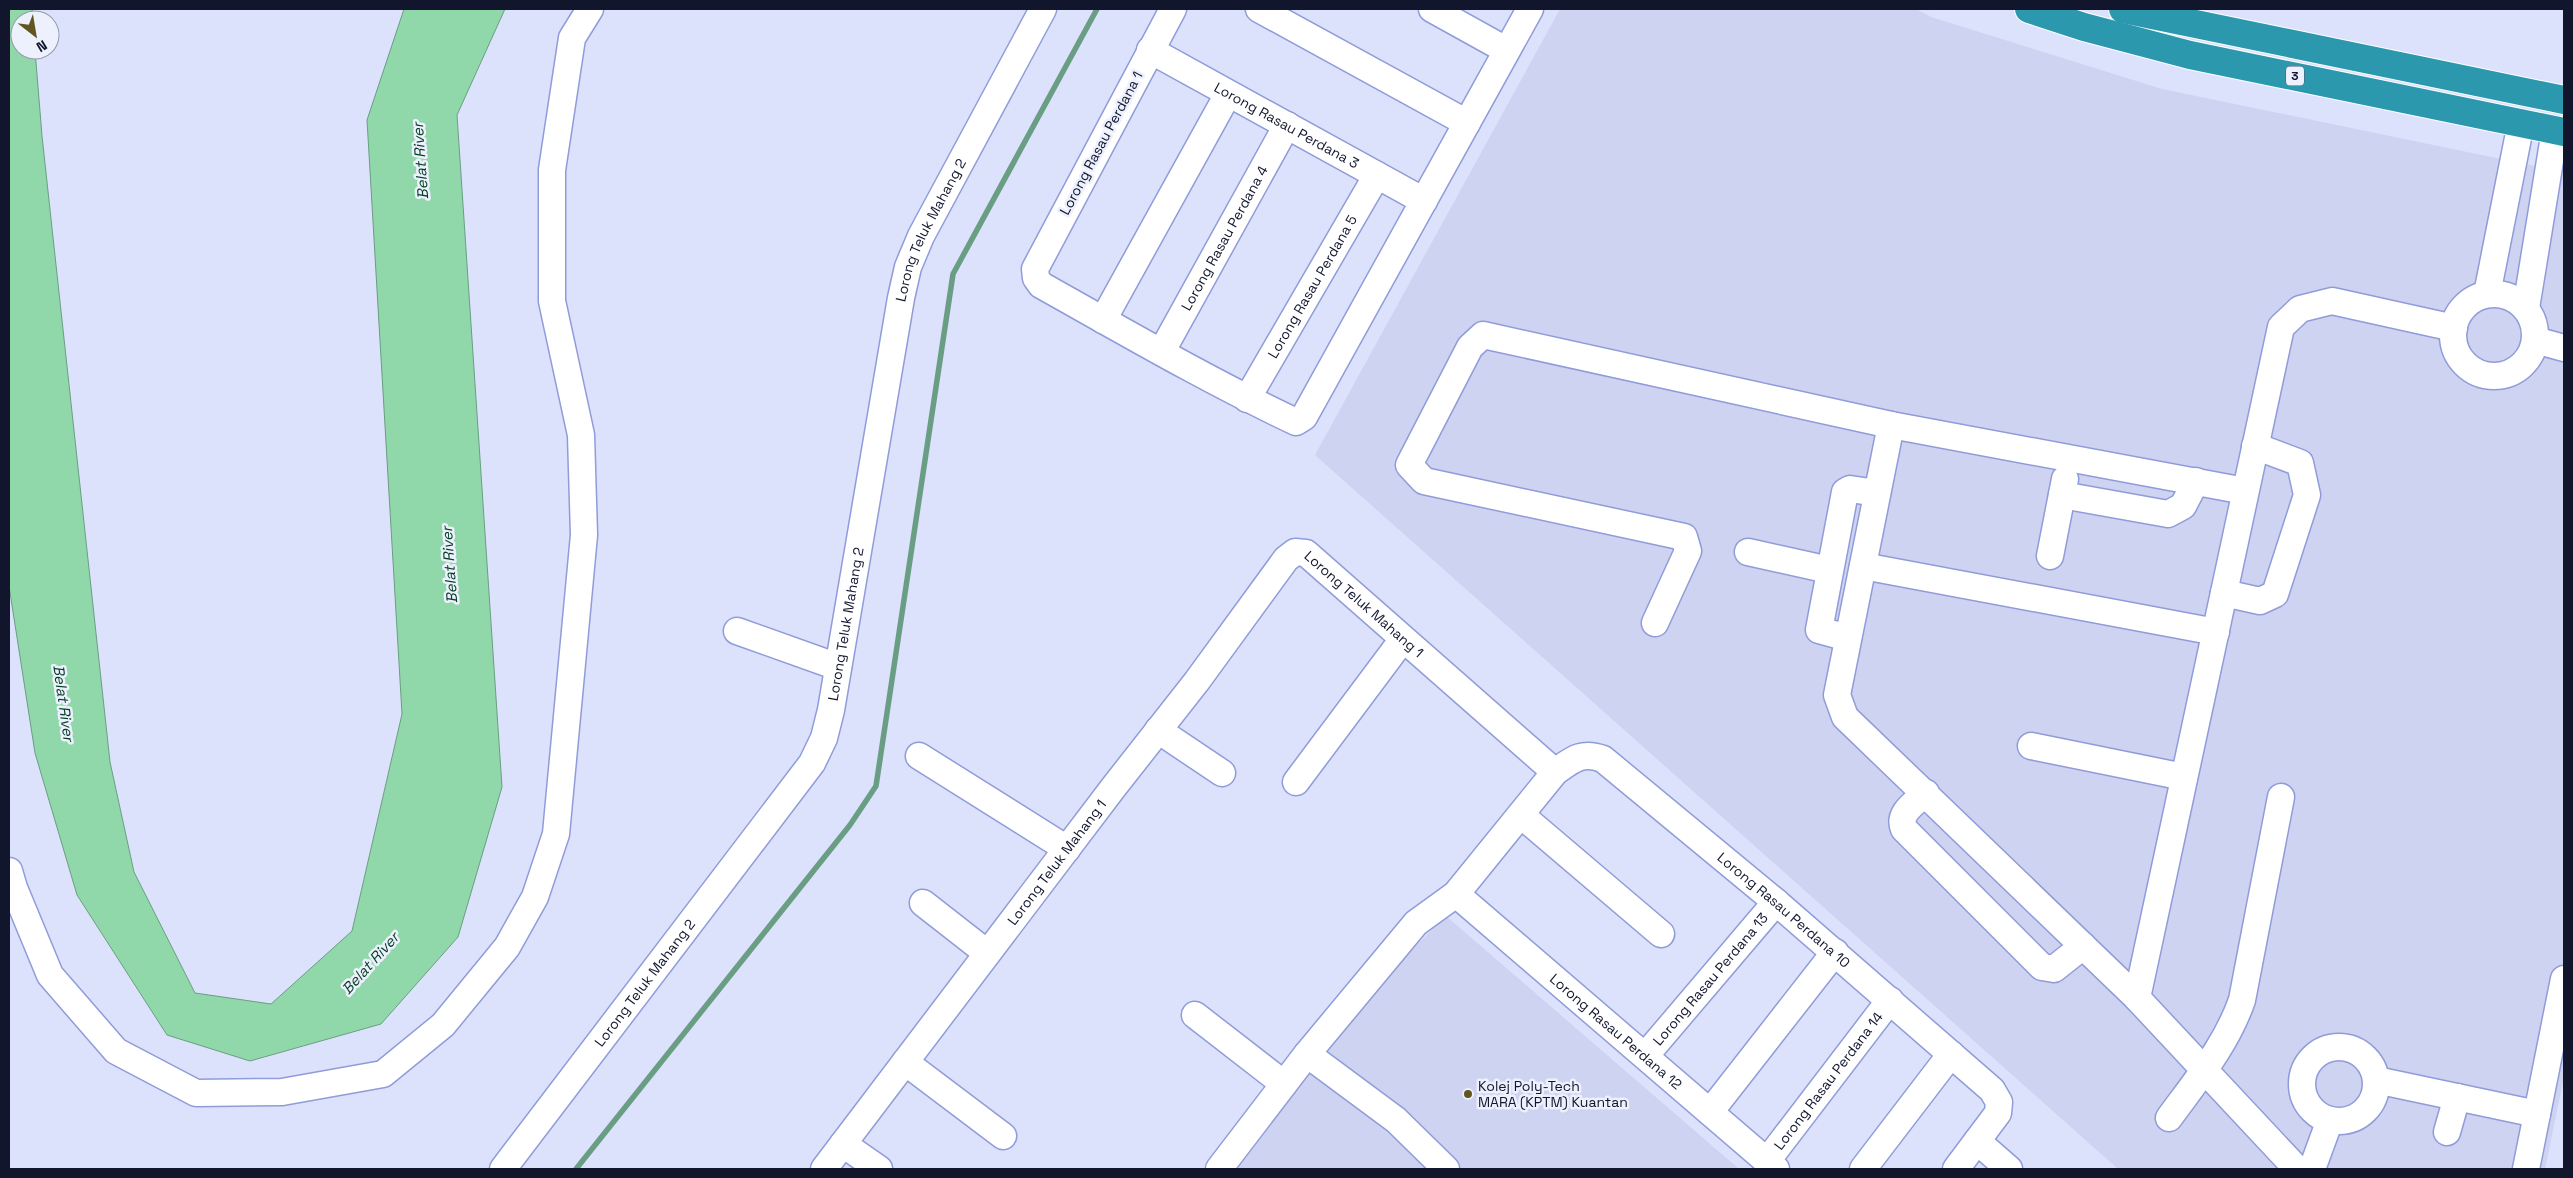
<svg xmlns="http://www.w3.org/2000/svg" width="2573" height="1178" viewBox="0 0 2573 1178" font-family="'Space Grotesk',sans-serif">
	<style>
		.built { fill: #cdd3f0 }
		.water { fill: #90d8a9; stroke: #6a9e84 }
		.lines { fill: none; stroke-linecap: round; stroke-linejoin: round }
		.stream { stroke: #6a9e84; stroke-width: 5.5 }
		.minor-casing { stroke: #909cd9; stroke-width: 29 }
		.highway-casing { stroke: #fff; stroke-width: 30 }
		.minor { stroke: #fff; stroke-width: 26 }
		.highway { stroke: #2c98ae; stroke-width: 28 }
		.poi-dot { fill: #625521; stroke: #edf0fd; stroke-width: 2 }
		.labels { text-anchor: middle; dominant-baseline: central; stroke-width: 5; stroke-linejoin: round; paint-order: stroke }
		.shield { fill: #edf0fd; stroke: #54576b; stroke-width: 1 }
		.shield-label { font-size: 12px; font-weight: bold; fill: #12162d }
		.street-label { font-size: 14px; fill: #12162d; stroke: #edf0fd }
		.poi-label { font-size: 14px; fill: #12162d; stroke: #edf0fd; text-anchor: start }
		.water-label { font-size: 15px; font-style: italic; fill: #053f22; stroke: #edf0fd }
	</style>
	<rect width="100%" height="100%" fill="#dce2fc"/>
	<g class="built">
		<path d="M1560 9H1916L1931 17 2162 89 2564 172V1077L2545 1169H2118L1315 455Z"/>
		<path d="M1446 916 1739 1169H1225L1342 1019Z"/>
	</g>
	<path class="water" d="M9 9H32L33 20H20V50H35L42 136 110 762 134 872 195 993 271 1004 352 931 402 714 367 120 404 9H505L457 115 502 787 458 937 381 1024 250 1061 167 1035 77 895 35 753 9 586Z"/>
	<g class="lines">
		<path class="stream" d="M576 1169 850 825 876 786 953 274 1097 9"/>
		<g class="minor-casing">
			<g id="minor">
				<path d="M1173 9 1035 269 1036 278 1041 285C1125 332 1209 381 1296 422L1304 417 1530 9"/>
				<path d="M1259 9 1467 123"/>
				<path d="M1432 9 1506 50"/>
				<path id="s1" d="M1150 50 1424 201"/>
				<path d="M2487 294 2521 123"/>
				<circle cx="2494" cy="335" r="41"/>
				<path d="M2526 308 2555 130"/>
				<path d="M1103 320 1228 94"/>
				<path d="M2535 340 2564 348"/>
				<path id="s2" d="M1162 351 1287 125"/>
				<path id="s3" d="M1247 399 1377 175"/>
				<path d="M2062 495 2168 514 2183 506 2196 481"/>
				<path d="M1748 552 1829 570"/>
				<path d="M2050 556 2065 479"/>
				<path d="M1863 566 2216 632"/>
				<path d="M2224 593 2260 601 2275 594 2307 495 2300 463 2255 446"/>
				<path d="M1655 623 1688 551 1684 537 1424 481 1409 465 1470 347 1483 335 1891 425"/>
				<path d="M737 631 838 667"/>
				<path d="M1848 638 1819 630 1845 492 1850 489 1877 493"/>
				<path d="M1158 730 1222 773"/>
				<path d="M2031 746 2184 777"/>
				<path d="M919 756 1067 849"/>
				<path d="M1296 782 1403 639"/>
				<path d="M1926 793C1915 803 1897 813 1904 829L2042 967 2054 969 2083 946"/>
				<path d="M1521 815 1661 934"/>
				<path d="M9 871 14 888 50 975 116 1051 196 1093 282 1092 383 1074 443 1025 507 947 535 897 556 834 584 535 581 435 552 301V170L572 38 590 9"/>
				<path id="s4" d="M1456 894 1776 1169"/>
				<path d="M923 903 987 953"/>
				<path d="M2137 998 1845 717 1837 695 1891 425 2245 491"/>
				<path d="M1195 1015 1284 1084"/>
				<circle cx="2339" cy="1084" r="37"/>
				<path d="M1307 1054 1396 1120 1446 1169"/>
				<path id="s5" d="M1645 1056 1776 902"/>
				<path d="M905 1062 1003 1136"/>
				<path d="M2376 1080 2537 1114"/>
				<path d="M1710 1112 1835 952"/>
				<path d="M2169 1118C2196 1081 2227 1044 2242 1000L2281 797"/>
				<path d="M2447 1132 2457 1097"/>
				<path d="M1977 1141 2009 1169"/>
				<path d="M843 1144 879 1169"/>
				<path id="s6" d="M1767 1161 1890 1000"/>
				<path id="s7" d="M503 1169 812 763 824 738 831 710 901 298 908 267 921 236 1043 9"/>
				<path id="s8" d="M824 1169 1113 788 1197 681 1286 559 1295 552 1306 553 1555 772"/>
				<path id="s9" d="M1219 1169 1307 1054 1416 923 1456 894 1555 772C1572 760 1581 751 1603 759L1776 902 1992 1090 1999 1102 1998 1113 1956 1169"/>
				<path d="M1863 1169 1951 1054"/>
				<path d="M2297 1169 2137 998 2281 327 2300 309 2332 301 2454 328"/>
				<path d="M2312 1169 2330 1120"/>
				<path d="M2526 1169 2564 979"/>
			</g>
		</g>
		<g class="highway-casing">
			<g id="highway">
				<path d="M2029 9 2084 27 2190 55 2564 132"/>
				<path d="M2123 9 2564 100"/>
			</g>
		</g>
		<use href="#minor" class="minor"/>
		<use href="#highway" class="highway"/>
	</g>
	<circle class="poi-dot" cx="1468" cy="1094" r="5"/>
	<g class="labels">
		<rect class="shield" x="2286" y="66.5" width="18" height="19" rx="4"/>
		<g class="shield-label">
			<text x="2295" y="76">3</text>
		</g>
		<g class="street-label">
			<text stroke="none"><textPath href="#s1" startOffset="156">Lorong Rasau Perdana 3</textPath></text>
			<text transform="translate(1101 143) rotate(-62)">Lorong Rasau Perdana 1</text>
			<text stroke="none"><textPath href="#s7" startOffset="1059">Lorong Teluk Mahang 2</textPath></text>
			<text stroke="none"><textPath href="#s2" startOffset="129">Lorong Rasau Perdana 4</textPath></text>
			<text stroke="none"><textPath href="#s3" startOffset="130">Lorong Rasau Perdana 5</textPath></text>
			<text stroke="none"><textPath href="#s8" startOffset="865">Lorong Teluk Mahang 1</textPath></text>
			<text stroke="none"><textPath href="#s7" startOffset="654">Lorong Teluk Mahang 2</textPath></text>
			<text stroke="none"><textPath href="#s8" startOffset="385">Lorong Teluk Mahang 1</textPath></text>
			<text stroke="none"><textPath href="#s9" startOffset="810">Lorong Rasau Perdana 10</textPath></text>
			<text stroke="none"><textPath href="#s5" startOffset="101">Lorong Rasau Perdana 13</textPath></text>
			<text stroke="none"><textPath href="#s7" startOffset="234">Lorong Teluk Mahang 2</textPath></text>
			<text stroke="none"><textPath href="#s4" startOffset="211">Lorong Rasau Perdana 12</textPath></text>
			<text stroke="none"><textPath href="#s6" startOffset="101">Lorong Rasau Perdana 14</textPath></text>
		</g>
		<g class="poi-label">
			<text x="1478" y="1086">Kolej Poly-Tech<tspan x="1478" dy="16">MARA (KPTM) Kuantan</tspan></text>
		</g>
		<g class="water-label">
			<text transform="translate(420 161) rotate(-94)">Belat River</text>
			<text transform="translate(449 565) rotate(-94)">Belat River</text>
			<text transform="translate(64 703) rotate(82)">Belat River</text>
			<text transform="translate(370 963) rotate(-48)">Belat River</text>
		</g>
	</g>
	<rect width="2573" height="1178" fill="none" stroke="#12162d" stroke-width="20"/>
	<g transform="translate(35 35) rotate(149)"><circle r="24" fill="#edf0fd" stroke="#9599aa"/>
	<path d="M0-4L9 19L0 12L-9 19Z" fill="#625521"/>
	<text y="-8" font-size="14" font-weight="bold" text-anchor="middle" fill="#12162d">N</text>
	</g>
</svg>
